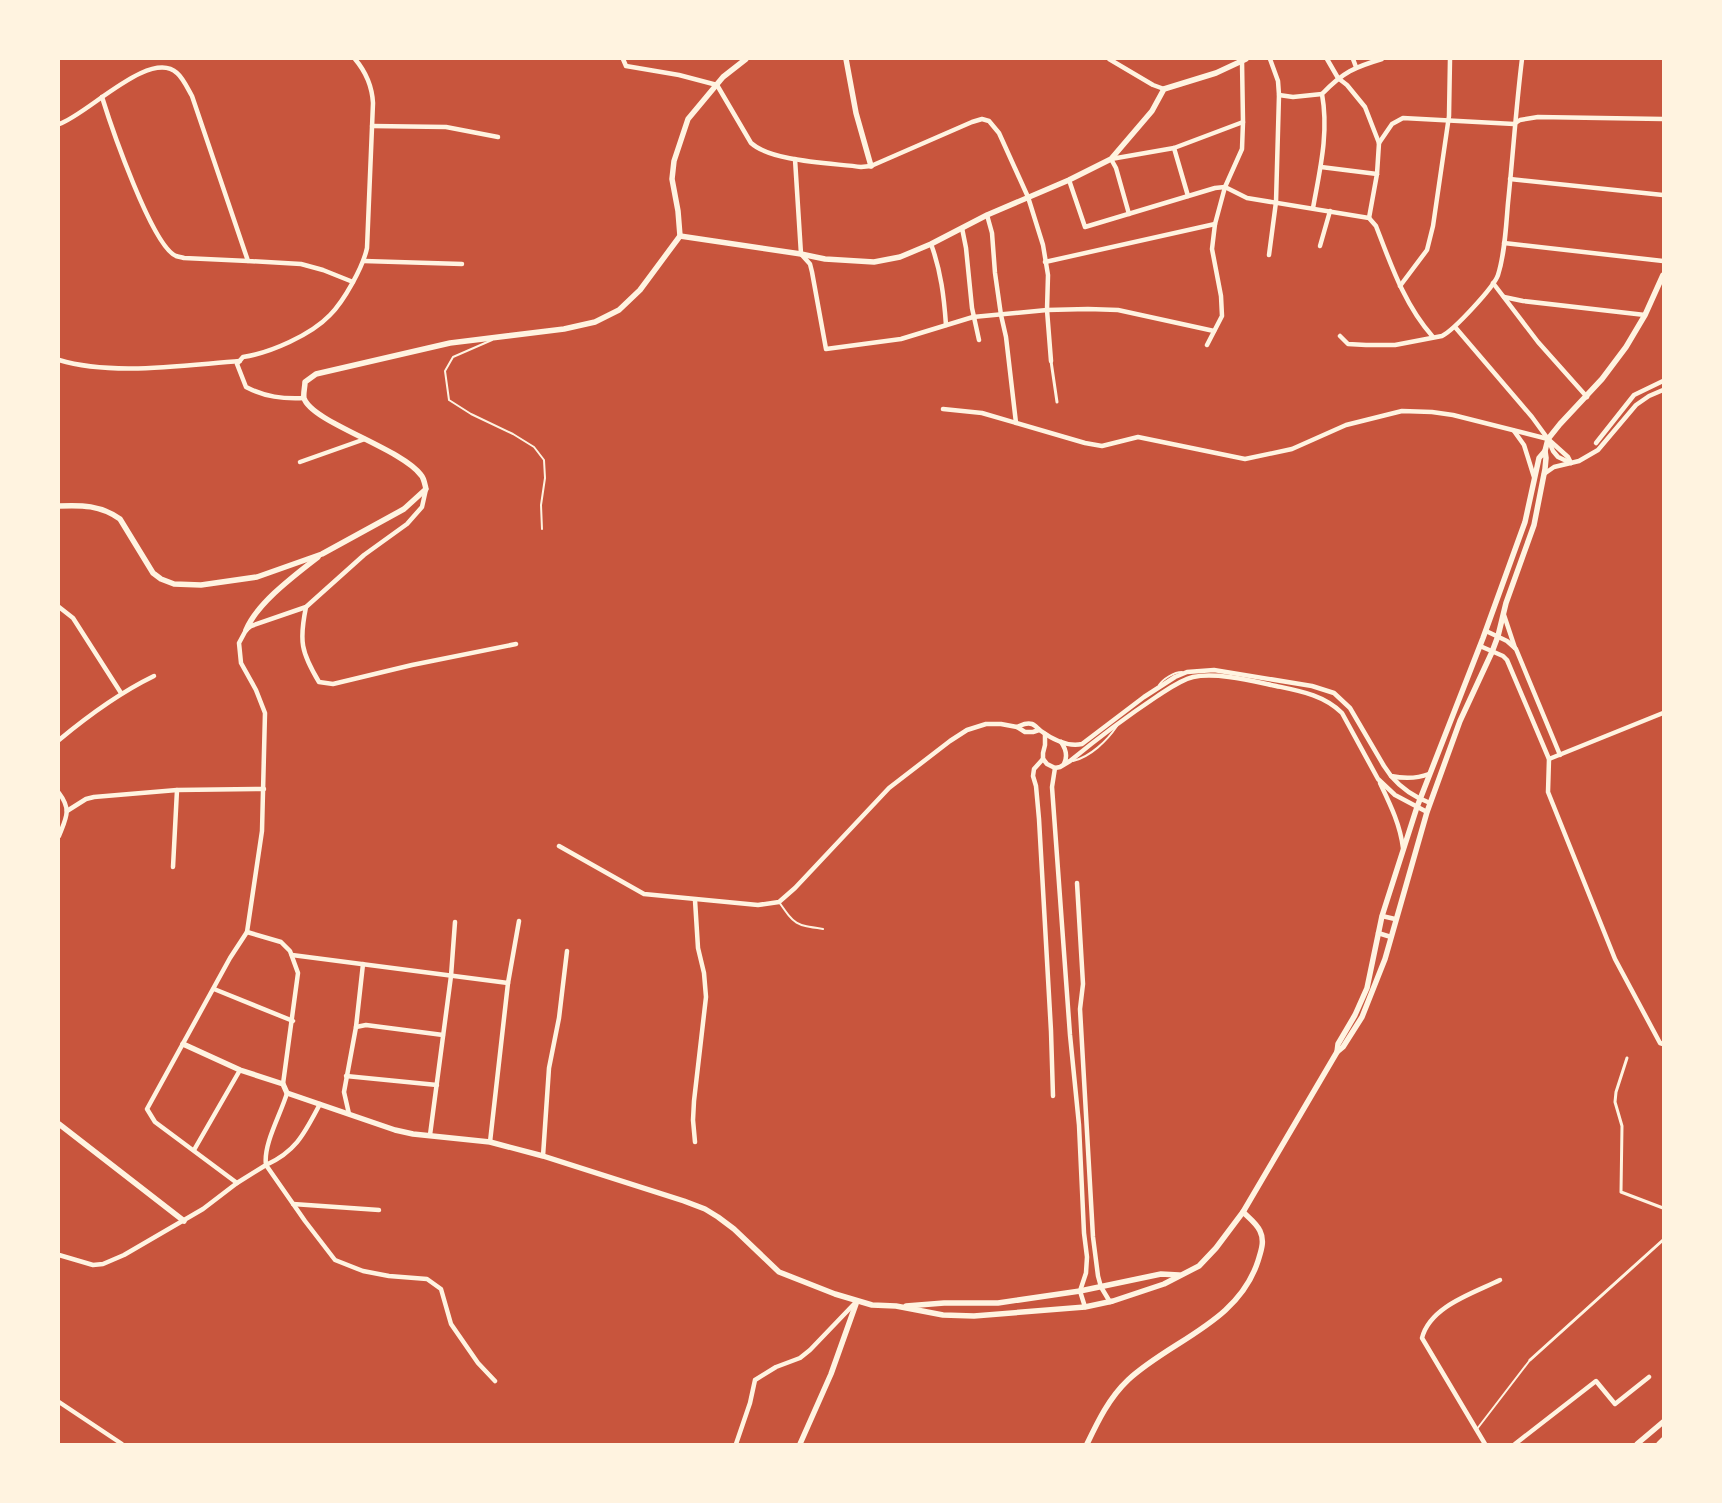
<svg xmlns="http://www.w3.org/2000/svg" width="1722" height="1503" viewBox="0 0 1722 1503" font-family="'Archivo Narrow',sans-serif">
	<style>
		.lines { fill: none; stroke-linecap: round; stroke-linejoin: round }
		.service { stroke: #fff3e0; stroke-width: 2 }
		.pedestrian { stroke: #fff3e0; stroke-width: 3 }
		.minor { stroke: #fff3e0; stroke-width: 4.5 }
		.tertiary { stroke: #fff3e0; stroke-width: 5.5 }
	</style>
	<rect width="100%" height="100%" fill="#c8553d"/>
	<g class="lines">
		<g class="service">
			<path d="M492 340 453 357 445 371 449 400 471 414 513 434 534 447 544 460 545 478 541 505 542 529"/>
			<path d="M1159 685C1163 679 1174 672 1182 672"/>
			<path d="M1073 761C1090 757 1107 741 1117 726"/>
			<path d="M779 902C795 925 795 925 823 929"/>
			<path d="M1477 1429 1530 1360"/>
		</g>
		<g class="pedestrian">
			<path d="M1051 361 1057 402"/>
			<path d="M1627 1058 1616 1092 1615 1102 1622 1126 1621 1192 1663 1208"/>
			<path d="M1530 1360 1663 1240"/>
		</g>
		<g class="minor">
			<path d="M623 59 626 66 679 75 717 85 751 143C772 162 832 163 861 167L871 166 972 122 982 119 989 121 999 133 1028 197 1043 245 1048 275 1047 310 1051 361"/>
			<path d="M1109 59 1153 85 1164 89"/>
			<path d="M1327 59 1338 78 1347 85 1365 107 1379 143 1377 174 1369 218"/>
			<path d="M1353 59 1356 67"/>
			<path d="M1279 95 1293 97 1322 94"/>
			<path d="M102 97C111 126 152 246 176 256 179 257 181 257 184 258L248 261"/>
			<path d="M59 124C86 116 150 48 177 73 183 78 188 89 192 96L248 261 301 264 323 270 353 282"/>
			<path d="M372 126 446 127 498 137"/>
			<path d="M1379 143 1392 124 1403 118 1514 124 1520 120 1538 117 1663 119"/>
			<path d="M1174 148 1188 196"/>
			<path d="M795 159 801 254 810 264 812 272 826 349 901 339 973 317 1047 310 1088 309 1118 310 1214 331"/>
			<path d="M1321 167 1377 174"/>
			<path d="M1510 179 1663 195"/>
			<path d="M1069 180 1085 227 1215 188 1225 187 1247 198 1369 218 1376 226C1391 265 1405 306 1433 337"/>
			<path d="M1313 208C1320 169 1329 133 1322 94 1343 72 1355 67 1382 59"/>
			<path d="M1129 214 1116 168 1111 159 1174 148 1243 122"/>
			<path d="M987 215 992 233 995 273 1001 315 1006 337 1016 423"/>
			<path d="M962 228 966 248 972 308 979 340"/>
			<path d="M1504 243 1663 261"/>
			<path d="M931 244C941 271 944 297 946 325"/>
			<path d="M1320 246 1330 211"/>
			<path d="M1269 255 1276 202 1279 95 1278 81 1270 59"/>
			<path d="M364 261 462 264"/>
			<path d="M1045 262 1215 224"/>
			<path d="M1493 283 1538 342 1587 397"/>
			<path d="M1400 286 1427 250 1433 226 1449 116 1450 59"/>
			<path d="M1504 297 1523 301 1645 315"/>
			<path d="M1455 327 1532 417 1548 439 1553 451 1558 457 1571 463"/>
			<path d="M1340 336 1348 344 1366 345H1395L1442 336C1454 330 1494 287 1498 275 1505 253 1506 226 1508 203 1513 155 1516 107 1522 59"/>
			<path d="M1207 345 1222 316 1221 296 1212 249 1215 224 1225 187 1242 149 1243 122 1242 61"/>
			<path d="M59 360C112 376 184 365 240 361"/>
			<path d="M304 398C283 399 265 397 246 387L237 364 243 357C270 353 311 335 330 315 344 301 363 267 367 248L373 103C372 85 366 72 355 59"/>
			<path d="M943 409 982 413 1085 443 1102 446 1138 437 1245 459 1292 449 1346 425 1402 411 1432 412 1453 415 1548 439 1568 457 1571 463"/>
			<path d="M1514 431 1524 445 1534 477"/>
			<path d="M1596 443 1634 395 1663 381"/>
			<path d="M300 462 365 439"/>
			<path d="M1544 474 1554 467 1579 461 1598 450 1636 405 1649 396 1663 390"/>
			<path d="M59 607 73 618 121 693"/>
			<path d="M306 607C299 641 301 652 319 682L333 684 412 665 516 644"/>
			<path d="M1504 615 1515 648"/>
			<path d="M1486 631 1507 641 1516 649 1560 755"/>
			<path d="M1480 646 1503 656 1507 660 1549 759 1548 792 1615 959 1660 1043 1663 1044"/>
			<path d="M1017 727C1022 725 1026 722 1032 724 1035 725 1038 729 1041 731 1052 739 1068 747 1082 744L1144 697 1175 677 1187 672 1214 670 1312 686 1334 693 1350 708 1384 766 1391 776C1405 779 1416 779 1429 774"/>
			<path d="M1045 734V745L1043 753V759L1047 764 1055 768 1060 767 1070 761C1098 738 1126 717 1156 697 1167 690 1180 680 1193 677 1217 672 1252 681 1276 686 1300 691 1324 695 1342 713L1378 779 1395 795 1427 812"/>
			<path d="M59 740C89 715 119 693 154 676"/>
			<path d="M1061 742C1066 749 1068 756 1064 764"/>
			<path d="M1043 759 1034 769 1033 776 1036 786 1039 819 1051 1031 1053 1096"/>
			<path d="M1549 759 1663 713"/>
			<path d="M1055 768 1052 787 1070 1035 1079 1125 1084 1233 1087 1257 1086 1273 1080 1291 1085 1307"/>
			<path d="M1391 776C1402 789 1414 797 1430 803"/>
			<path d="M1380 783C1390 804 1400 824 1403 848"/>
			<path d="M59 793C72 810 66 818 59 836"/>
			<path d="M67 811 86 799 94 797 177 790 264 789"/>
			<path d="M559 846 644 894 758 905 779 902 795 888 889 788 950 741 967 730 986 724H1001L1017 727 1025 732H1033L1039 730"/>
			<path d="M173 867 177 790"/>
			<path d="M1077 883 1083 984 1080 1009 1093 1237 1098 1276 1101 1287 1110 1302"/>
			<path d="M695 900 698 948 704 973 706 997 694 1101 693 1120 695 1142"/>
			<path d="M1382 916 1395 919"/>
			<path d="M247 932 281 942 290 951 298 973 283 1084"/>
			<path d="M1378 933 1391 937"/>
			<path d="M292 955 508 983"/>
			<path d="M214 989 293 1021"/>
			<path d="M356 1027 363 964"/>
			<path d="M346 1076 437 1085"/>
			<path d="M320 1104C305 1132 297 1151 266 1165L305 1221 335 1260 363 1271 389 1276 427 1279 441 1289 451 1324 478 1363 495 1381"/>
			<path d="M349 1114 344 1092 356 1027 366 1025 443 1035"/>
			<path d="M430 1135 451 976 455 922"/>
			<path d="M490 1142 508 983 519 921"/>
			<path d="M194 1150 240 1070"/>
			<path d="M543 1156 549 1068 559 1018 567 951"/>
			<path d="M237 1183 155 1122 147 1109 230 958 247 932 262 831 265 713 256 690 241 663 239 643 246 630 251 626 306 607 364 555 407 524 422 507 426 489"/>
			<path d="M293 1204 379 1210"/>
			<path d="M59 1255 93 1265 103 1264 124 1255 203 1209 237 1183 266 1165C263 1144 281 1114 287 1093"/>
			<path d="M59 1402 122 1444"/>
			<path d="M736 1444 750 1403 755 1380 776 1367 800 1358 810 1350 856 1302"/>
			<path d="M1485 1444 1422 1338C1430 1306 1474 1293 1500 1280"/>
			<path d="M1515 1444 1596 1381 1615 1404 1649 1377"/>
		</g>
		<g class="tertiary">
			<path d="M846 59 856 113 871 166"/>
			<path d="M680 236 801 254 825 259 874 262 900 257 931 244 987 215 1069 180 1111 159 1152 111 1164 89 1216 73 1246 59"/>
			<path d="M59 506C82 505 100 505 120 519L153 573 161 579 174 584 201 585 257 577 322 554 404 509 426 489C425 485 424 478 421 475 401 448 311 422 304 398 303 394 305 387 305 382L316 374 450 343 564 329 595 322 619 310 640 290 680 236 678 211 672 179 674 161 688 119 723 77 746 59"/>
			<path d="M246 630C257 603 295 575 318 557"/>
			<path d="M183 1044 240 1070 283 1084 287 1093 395 1130 413 1134 490 1142 543 1156 684 1201 705 1209 718 1217 734 1229 779 1272 835 1294 872 1305 896 1306 943 1315 974 1316 1085 1307 1113 1301 1164 1284 1199 1266 1216 1248 1243 1212 1337 1052 1343 1047 1362 1017 1385 959 1427 812 1460 721 1492 652 1498 636 1506 603 1534 525 1545 469 1546 458 1545 451"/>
			<path d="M1337 1052 1338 1044 1355 1015 1367 988 1382 916 1417 807 1483 638 1525 522 1539 458 1545 451 1548 439 1560 424 1602 379 1626 347 1645 315 1663 275"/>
			<path d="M59 1124 184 1221"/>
			<path d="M906 1306 944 1303H998L1080 1291 1161 1274 1179 1275"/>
			<path d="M800 1444 831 1374 857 1301"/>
			<path d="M1087 1444C1098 1421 1109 1398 1128 1380 1171 1340 1238 1323 1258 1261 1261 1251 1265 1241 1260 1231 1257 1224 1248 1217 1243 1212"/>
			<path d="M1637 1444 1663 1422"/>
			<path d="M1659 1444 1663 1440"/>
		</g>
	</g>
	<rect width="1722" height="1503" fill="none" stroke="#fff3e0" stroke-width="120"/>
</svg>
